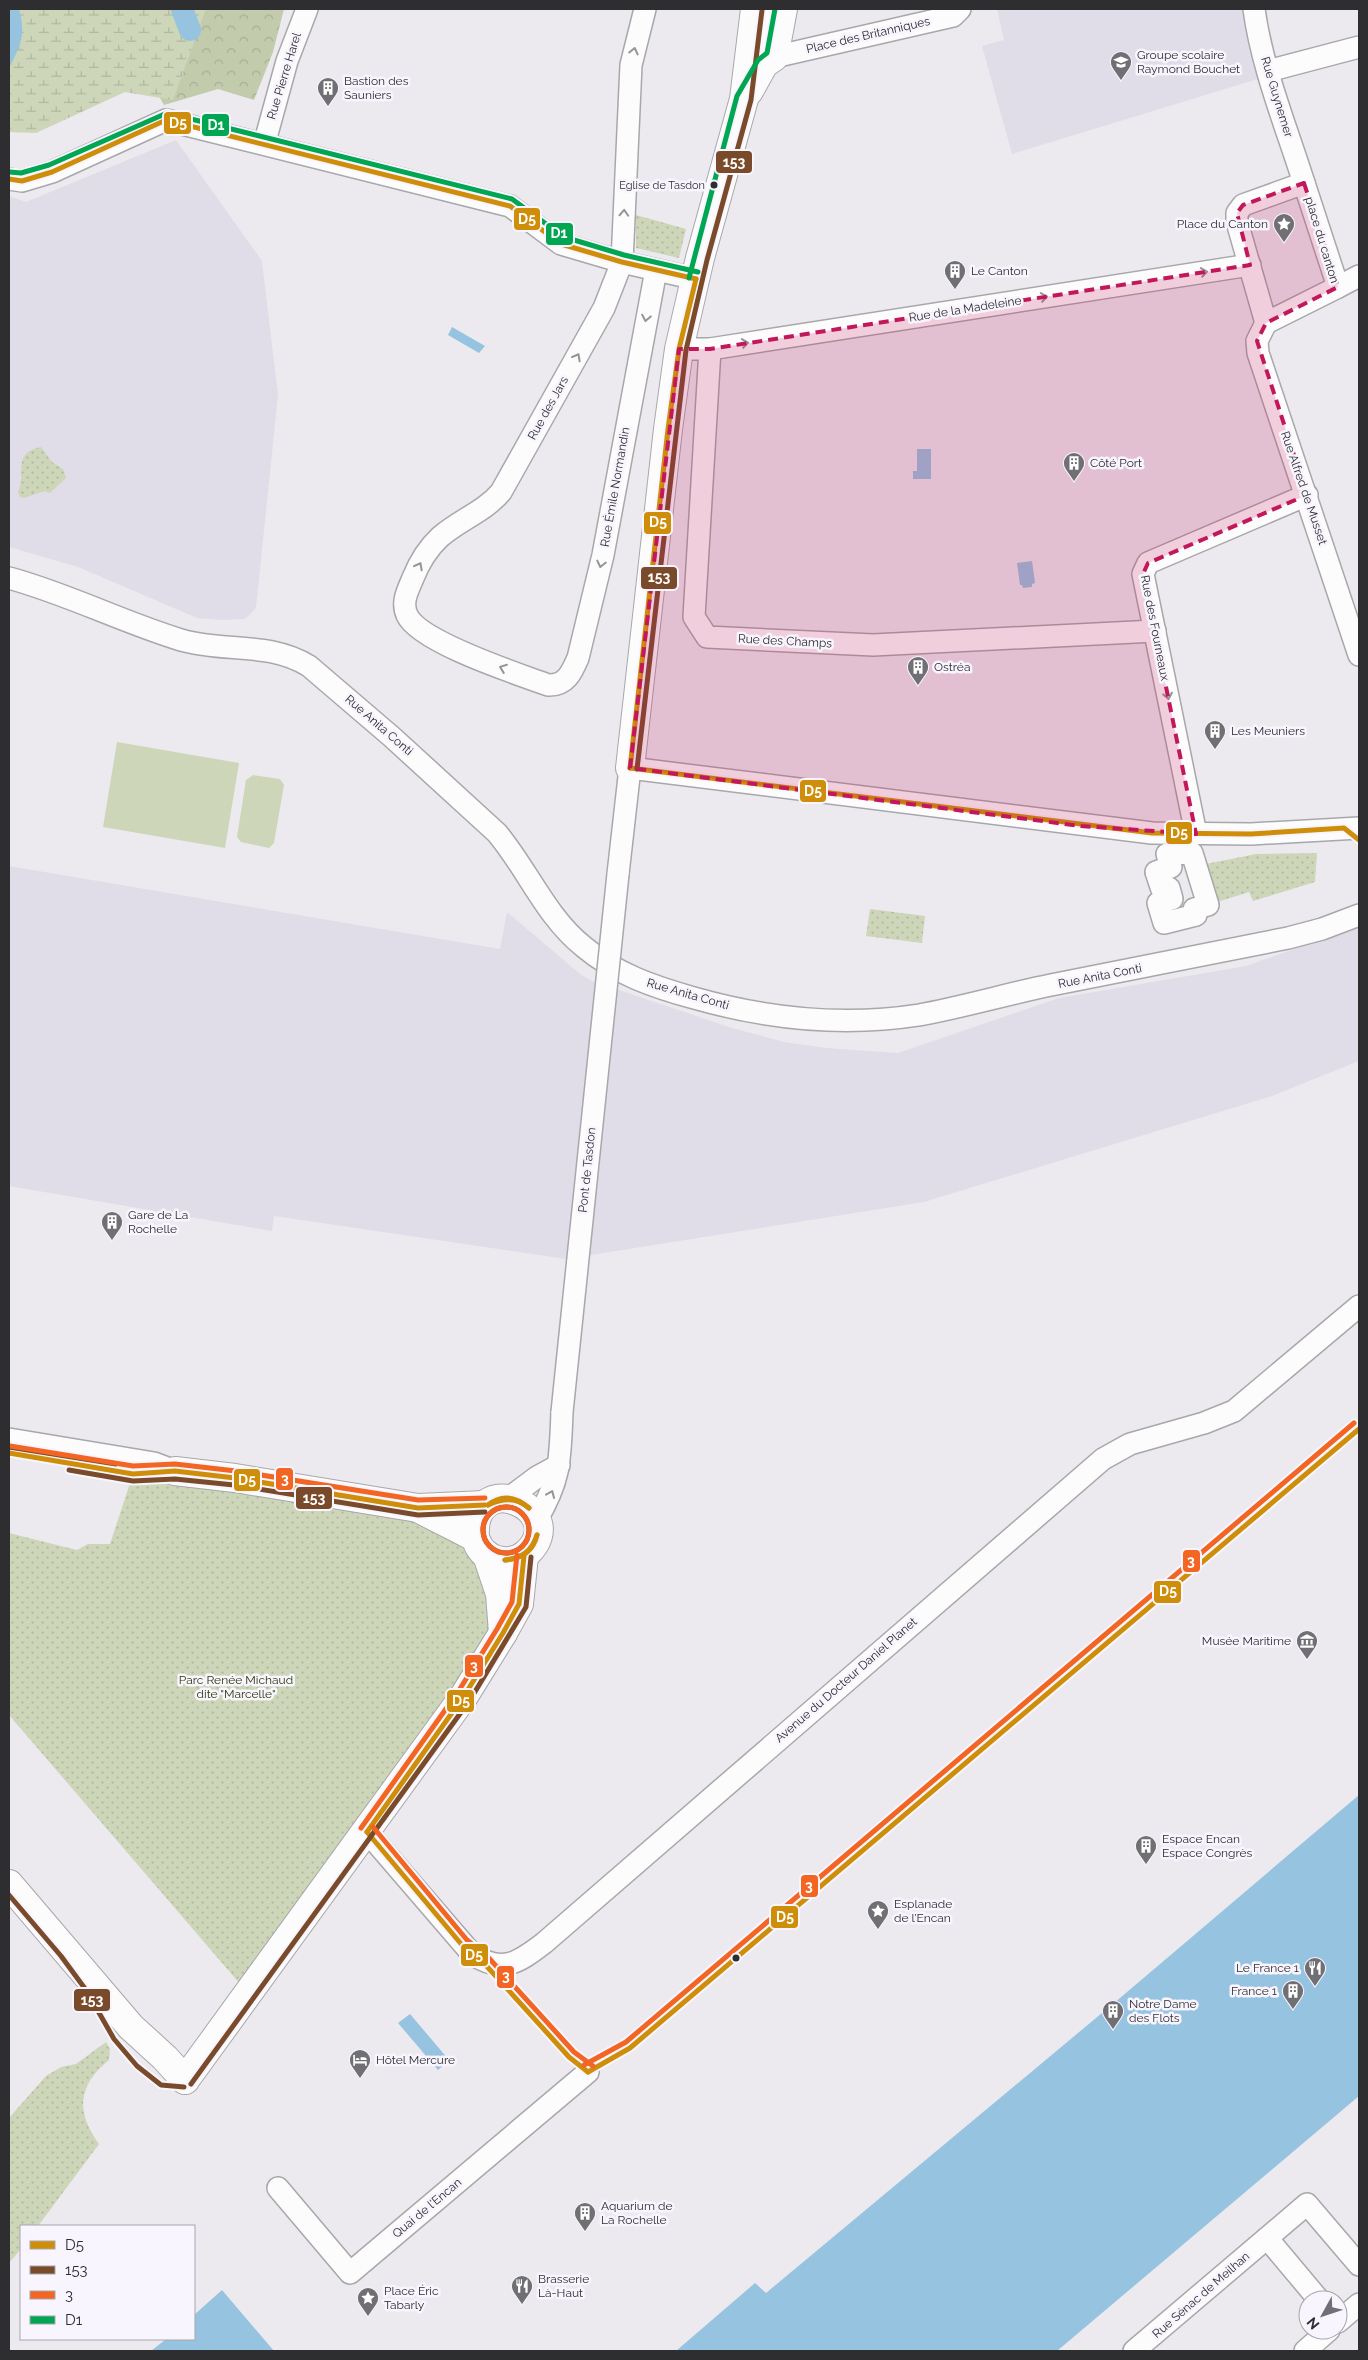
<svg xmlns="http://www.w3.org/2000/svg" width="1368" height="2360" viewBox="0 0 1368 2360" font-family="Raleway,sans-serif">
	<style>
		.built { fill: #e1dde8 }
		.green { fill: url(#green-dots) }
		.forest { fill: url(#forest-crowns) }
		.wetland { fill: url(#wetland-marsh) }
		.pitch { fill: #cdd6b9 }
		.water { fill: #96c3e0 }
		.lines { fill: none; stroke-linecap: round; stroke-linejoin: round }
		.canal { stroke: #96c3e0; stroke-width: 22 }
		.minor-casing { stroke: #a8a7ab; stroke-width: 24 }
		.major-casing { stroke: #a8a7ab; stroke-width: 30 }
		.minor { stroke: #fcfcfd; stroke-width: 21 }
		.major { stroke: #fcfcfd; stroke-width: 28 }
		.minor-bridge-casing { stroke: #a8a7ab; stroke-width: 24; stroke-linecap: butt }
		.minor-bridge { stroke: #fcfcfd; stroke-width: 21 }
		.bus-1-casing { stroke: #f8f5fe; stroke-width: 9 }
		.bus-2-casing { stroke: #f8f5fe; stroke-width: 9 }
		.bus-3-casing { stroke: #f8f5fe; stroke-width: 9 }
		.bus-4-casing { stroke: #f8f5fe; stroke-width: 9 }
		.bus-1 { stroke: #cf8e0a; stroke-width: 5 }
		.bus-2 { stroke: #7a4b2a; stroke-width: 5 }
		.bus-3 { stroke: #f26522; stroke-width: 5 }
		.bus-4 { stroke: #00a651; stroke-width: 5 }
		.oneway { stroke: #959496 }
		.marked { fill: #c2185b; fill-opacity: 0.2; stroke: #c2185b; stroke-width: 4; stroke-dasharray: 10 6; stroke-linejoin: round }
		.bus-dot { fill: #2e2d30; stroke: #f8f5fe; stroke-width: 2 }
		.labels { text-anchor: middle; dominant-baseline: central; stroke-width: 5; stroke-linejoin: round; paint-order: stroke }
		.bus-label { font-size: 11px; fill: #2e2d30; stroke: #f8f5fe; text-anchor: end }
		.street-label { font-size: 12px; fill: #2e2d30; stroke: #f8f5fe }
		.poi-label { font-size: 12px; fill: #2e2d30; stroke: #f8f5fe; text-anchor: start }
		.park-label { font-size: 12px; fill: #2c3707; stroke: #f8f5fe }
		.line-badge { stroke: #f8f5fe; stroke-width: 2 }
		.badge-label { font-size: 14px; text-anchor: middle; font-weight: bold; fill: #fff }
	</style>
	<defs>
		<pattern id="green-dots" width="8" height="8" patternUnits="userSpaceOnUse" patternTransform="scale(1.25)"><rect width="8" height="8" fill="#cdd6b9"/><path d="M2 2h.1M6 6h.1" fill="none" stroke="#b0b89f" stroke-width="1.8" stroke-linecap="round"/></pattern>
		<pattern id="forest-crowns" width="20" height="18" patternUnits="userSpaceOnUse" patternTransform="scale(1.25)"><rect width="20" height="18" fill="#c2cbab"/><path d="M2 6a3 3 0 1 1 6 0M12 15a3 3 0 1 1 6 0" fill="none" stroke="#a7af93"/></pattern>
		<pattern id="wetland-marsh" width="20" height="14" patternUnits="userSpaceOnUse" patternTransform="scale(1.25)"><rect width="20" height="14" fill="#cdd6b9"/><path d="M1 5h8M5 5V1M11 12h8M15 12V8" fill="none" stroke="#b0b89f"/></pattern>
	</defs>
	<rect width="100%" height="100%" fill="#eceaef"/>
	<g class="built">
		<path d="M997 9H1243L1258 79 1012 154 982 46 1004 40Z"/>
		<path d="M176 140 262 261 278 395 256 608 245 619 222 620 197 618 78 567 9 547V196L26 202Z"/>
		<path d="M9 866 500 949 507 912 580 974 592 981 732 1028 784 1042 827 1048 898 1053 1059 998 1246 966 1359 926V1061L1272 1096 924 1202 566 1259 274 1216 272 1231 9 1186Z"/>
	</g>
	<g class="green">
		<path d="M636 215 686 229 679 258 636 248Z"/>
		<path d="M41 447 52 462 63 469 66 478 50 493 44 491 24 498 20 497 18 492C27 473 11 453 41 447Z"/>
		<path d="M1317 853 1315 882 1253 901 1249 892 1208 905 1196 866 1256 854Z"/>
		<path d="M870 909 925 916 922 943 866 936Z"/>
		<path d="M153 1473 418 1508 475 1538 503 1633 247 1992 9 1715V1533L77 1550 88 1544H110L133 1474Z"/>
		<path d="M106 2042 110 2049 109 2060C77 2086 76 2112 99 2144L38 2226H21V2249L9 2263V2118L46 2076 61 2067 76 2064Z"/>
	</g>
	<path class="forest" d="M51 9H284L273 52 254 100 218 89 164 105 144 69Z"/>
	<path class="wetland" d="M9 9H206L173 100 125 92 36 133 9 132Z"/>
	<g class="pitch">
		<path d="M117 742 239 763 225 848 103 827Z"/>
		<path d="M253 775 280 779 284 785 274 843 269 848 241 842 237 837 246 780Z"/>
	</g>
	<g class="water">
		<path d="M9 9H19C26 34 21 45 9 68Z"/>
		<path d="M452 327 485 346 479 353 448 335Z"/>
		<path d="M917 449H931V479H913V471H917Z"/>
		<path d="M1032 561 1035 583 1032 584V587L1023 588 1022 585H1020L1017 563Z"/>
		<path d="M1359 1795V2096L1057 2351H676L755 2283 766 2293 1120 1998Z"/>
		<path d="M410 2014 449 2060 438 2070 398 2023Z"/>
		<path d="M222 2290 274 2351H151L166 2339H194V2315Z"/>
	</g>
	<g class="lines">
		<path class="canal" d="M182 9 190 30"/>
		<g class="minor-casing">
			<g id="minor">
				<path d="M645 9 631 65 622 262 604 308 501 492C484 512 459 520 440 537 428 548 419 563 413 578 408 590 401 602 407 615 419 642 518 674 548 685 566 686 572 672 578 658L603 555 656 270"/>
				<path d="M1254 9C1262 68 1286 126 1304 183"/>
				<path d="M774 57 953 16 960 9"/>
				<path d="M1268 71 1359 47"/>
				<path d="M267 144V134L287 61 307 9"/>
				<path d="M9 179 22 181 52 172 166 120 510 206 561 244 622 262 696 279"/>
				<path d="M1304 183 1338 287 1266 323 1237 222V213L1243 205Z"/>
				<path d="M1338 287 1359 276"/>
				<path d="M1266 323 1257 341 1258 353 1359 655"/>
				<path d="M679 349H710L1250 265"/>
				<path d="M710 349 694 617 707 637 873 645 1155 631"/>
				<path d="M9 578C68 594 122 622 181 640 226 653 267 641 309 666L392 737 497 833C528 870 546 917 584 947 616 974 654 987 694 998 768 1019 842 1027 919 1015 963 1007 1007 994 1051 985 1130 969 1209 954 1288 938L1322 929 1359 915"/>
				<path d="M1196 834 1143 574 1148 563 1307 495"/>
				<path d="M1192 853 1208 905 1194 909 1196 915 1164 923 1158 903 1172 899 1169 888 1162 890 1156 872 1171 867 1167 854Z"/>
				<path d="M618 874 630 768 1152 833 1251 834 1359 828"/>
				<path d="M9 1439 154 1463 175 1471"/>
				<path d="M509 1498 537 1477 559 1465"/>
				<path d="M536 1521C561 1479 560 1460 562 1412"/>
				<path d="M367 1832 472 1954C502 1974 518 1963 544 1943L1103 1459 1130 1444 1204 1423 1234 1411 1359 1306"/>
				<path d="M278 2188 350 2273 588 2072"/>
				<path d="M1267 2238 1319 2300"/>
				<path d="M1338 2322 1359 2304"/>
				<path d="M1134 2351 1307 2204 1359 2265"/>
				<path d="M1305 2351 1329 2330"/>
			</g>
		</g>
		<g class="major-casing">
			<g id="major">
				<path d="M749 91 764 64 774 57 783 9"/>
				<path d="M630 768 668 429 679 349 700 258 744 99 755 9"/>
				<path d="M175 1471 235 1478 418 1508 485 1505"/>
				<path d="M418 1508C436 1518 454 1526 472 1536 477 1539 477 1544 480 1548 491 1564 514 1565 527 1553 573 1510 470 1463 475 1538"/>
				<path d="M487 1555 500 1594 503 1633"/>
				<path d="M9 1884 131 2027 165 2058 185 2080"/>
				<path d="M185 2080 464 1696 503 1633 519 1604 524 1556"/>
			</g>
		</g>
		<use href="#minor" class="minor"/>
		<use href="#major" class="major"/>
		<g class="minor-bridge-casing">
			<path id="minor-bridge" d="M562 1412 618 874"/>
		</g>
		<use href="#minor-bridge" class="minor-bridge"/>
		<g class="bus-1-casing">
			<g id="bus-1">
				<path d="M9 179 22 181 52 172 166 120 510 206 561 244 622 262 696 279"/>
				<path d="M630 768 1152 833 1251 834 1344 828 1359 840"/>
				<path d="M630 768 668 429 679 349 696 279"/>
				<path d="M9 1453 133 1474 175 1471 235 1478 418 1508 485 1505"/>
				<path d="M488 1505C502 1494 516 1497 529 1508"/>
				<path d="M488 1505C503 1498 516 1497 529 1508"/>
				<path d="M505 1560C522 1558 532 1551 537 1535"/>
				<path d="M505 1560C521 1559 533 1552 537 1535"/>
				<path d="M367 1832 462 1945 482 1961 569 2057 588 2072"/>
				<path d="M367 1832 464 1696 503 1633 519 1604 524 1556"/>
				<path d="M588 2072 630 2048 1359 1429"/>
			</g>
		</g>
		<g class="bus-2-casing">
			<g id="bus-2">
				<path d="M637 769 686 350 707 260 751 100 762 10"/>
				<path d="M9 1447 116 1464"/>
				<path d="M69 1470 133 1481 175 1479 234 1485 418 1515 485 1512"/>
				<circle cx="506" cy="1530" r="23"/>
				<path d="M9 1895 61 1956 86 1990 114 2039 137 2066 161 2085 184 2087"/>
				<path d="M191 2084 470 1700 526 1607 531 1557"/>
			</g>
		</g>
		<g class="bus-3-casing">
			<g id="bus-3">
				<path d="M10 1446 133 1466 175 1464 236 1471 418 1500 485 1498"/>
				<circle cx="506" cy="1530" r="23"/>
				<path d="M373 1827 467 1940 487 1956 574 2052 593 2066"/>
				<path d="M361 1828 458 1692 497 1629 512 1602 517 1555"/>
				<path d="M584 2065 626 2042 1354 1423"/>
			</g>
		</g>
		<g class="bus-4-casing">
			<g id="bus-4">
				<path d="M10 172 21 173 49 165 167 113 512 199 564 237 624 255 698 272"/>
				<path d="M689 278 737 96 758 60 767 53 775 9"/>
			</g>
		</g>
		<use href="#bus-1" class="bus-1"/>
		<use href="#bus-2" class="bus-2"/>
		<use href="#bus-3" class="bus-3"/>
		<use href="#bus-4" class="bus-4"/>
	</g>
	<defs><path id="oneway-chevron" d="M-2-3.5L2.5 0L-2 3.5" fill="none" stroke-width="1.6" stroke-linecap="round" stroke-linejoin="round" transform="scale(1.25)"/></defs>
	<g class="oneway">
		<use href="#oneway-chevron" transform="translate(634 51) rotate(-77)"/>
		<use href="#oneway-chevron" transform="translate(624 213) rotate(-87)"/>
		<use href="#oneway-chevron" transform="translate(1204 272) rotate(-9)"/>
		<use href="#oneway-chevron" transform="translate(1044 297) rotate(-9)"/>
		<use href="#oneway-chevron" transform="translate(646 318) rotate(101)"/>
		<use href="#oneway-chevron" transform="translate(745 343) rotate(-9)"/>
		<use href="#oneway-chevron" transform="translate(577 357) rotate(-61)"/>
		<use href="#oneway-chevron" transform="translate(601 564) rotate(103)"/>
		<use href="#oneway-chevron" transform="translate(419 566) rotate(-62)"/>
		<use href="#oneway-chevron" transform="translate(503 668) rotate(-159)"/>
		<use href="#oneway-chevron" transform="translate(1168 696) rotate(79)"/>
		<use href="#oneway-chevron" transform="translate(551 1494) rotate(-67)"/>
	</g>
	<path class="marked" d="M1304 183 1338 287 1266 323 1257 341 1307 495 1148 563 1143 574 1196 834 1081 826 630 768 679 349H710L1250 265 1237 213 1243 205Z"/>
	<defs>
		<g id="school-pin" transform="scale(1.125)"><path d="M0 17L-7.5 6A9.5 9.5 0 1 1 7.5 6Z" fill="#706f73" stroke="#f8f5fe"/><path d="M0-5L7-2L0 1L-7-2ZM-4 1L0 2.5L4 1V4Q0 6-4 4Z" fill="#fff"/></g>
		<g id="building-pin" transform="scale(1.125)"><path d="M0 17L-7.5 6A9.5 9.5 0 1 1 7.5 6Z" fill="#706f73" stroke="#f8f5fe"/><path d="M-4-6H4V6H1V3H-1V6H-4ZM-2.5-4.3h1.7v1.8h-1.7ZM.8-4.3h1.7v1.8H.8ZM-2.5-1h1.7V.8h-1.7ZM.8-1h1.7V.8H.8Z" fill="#fff"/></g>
		<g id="sight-pin" transform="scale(1.125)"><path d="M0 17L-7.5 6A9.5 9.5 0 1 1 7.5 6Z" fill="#706f73" stroke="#f8f5fe"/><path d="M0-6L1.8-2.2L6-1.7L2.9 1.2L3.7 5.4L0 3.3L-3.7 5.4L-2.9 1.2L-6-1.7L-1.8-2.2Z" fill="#fff"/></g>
		<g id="museum-pin" transform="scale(1.125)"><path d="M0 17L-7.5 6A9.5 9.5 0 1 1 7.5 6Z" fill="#706f73" stroke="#f8f5fe"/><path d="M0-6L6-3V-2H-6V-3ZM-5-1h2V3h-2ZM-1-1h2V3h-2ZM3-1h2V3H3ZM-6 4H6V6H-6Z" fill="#fff"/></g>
		<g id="restaurant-pin" transform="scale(1.125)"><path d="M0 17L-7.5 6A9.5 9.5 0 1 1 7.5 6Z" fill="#706f73" stroke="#f8f5fe"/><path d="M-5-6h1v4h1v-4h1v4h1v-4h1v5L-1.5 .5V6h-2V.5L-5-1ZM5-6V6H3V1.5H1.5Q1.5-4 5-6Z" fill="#fff"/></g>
		<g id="hotel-pin" transform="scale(1.125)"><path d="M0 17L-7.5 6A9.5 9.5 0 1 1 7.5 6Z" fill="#706f73" stroke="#f8f5fe"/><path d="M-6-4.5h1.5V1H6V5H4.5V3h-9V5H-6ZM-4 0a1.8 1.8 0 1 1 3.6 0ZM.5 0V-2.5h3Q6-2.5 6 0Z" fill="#fff"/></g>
	</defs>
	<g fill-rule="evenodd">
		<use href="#school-pin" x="1121" y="62"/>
		<use href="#building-pin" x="328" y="88"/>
		<use href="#sight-pin" x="1284" y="224"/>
		<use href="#building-pin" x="955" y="271"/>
		<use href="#building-pin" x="1074" y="463"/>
		<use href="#building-pin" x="918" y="667"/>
		<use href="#building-pin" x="1215" y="731"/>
		<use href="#building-pin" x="112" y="1222"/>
		<use href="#museum-pin" x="1307" y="1641"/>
		<use href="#building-pin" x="1146" y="1846"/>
		<use href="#sight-pin" x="878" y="1911"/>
		<use href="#restaurant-pin" x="1315" y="1968"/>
		<use href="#building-pin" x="1293" y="1991"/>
		<use href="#building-pin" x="1113" y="2011"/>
		<use href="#hotel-pin" x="360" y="2060"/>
		<use href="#building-pin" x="585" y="2213"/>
		<use href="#restaurant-pin" x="522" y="2286"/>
		<use href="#sight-pin" x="368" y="2298"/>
	</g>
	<g class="bus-dot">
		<circle cx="714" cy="185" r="4.5"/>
		<circle cx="736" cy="1958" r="4.5"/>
	</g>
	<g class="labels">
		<g class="bus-label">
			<text x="705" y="185">Eglise de Tasdon</text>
		</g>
		<g class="street-label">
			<text transform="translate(868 35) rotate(-13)">Place des Britanniques</text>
			<text transform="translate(284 76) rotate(-73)">Rue Pierre Harel</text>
			<text transform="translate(1277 97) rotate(73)">Rue Guynemer</text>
			<text transform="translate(1322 240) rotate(73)">place du canton</text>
			<text transform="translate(965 309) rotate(-9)">Rue de la Madeleine</text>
			<text transform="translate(548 408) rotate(-61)">Rue des Jars</text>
			<text transform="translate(615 487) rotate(-80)">Rue Émile Normandin</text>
			<text transform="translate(1304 488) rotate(71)">Rue Alfred de Musset</text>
			<text transform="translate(1155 628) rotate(79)">Rue des Fourneaux</text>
			<text transform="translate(785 641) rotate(3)">Rue des Champs</text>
			<text transform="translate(379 725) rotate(41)">Rue Anita Conti</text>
			<text transform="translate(1100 976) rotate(-11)">Rue Anita Conti</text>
			<text transform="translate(688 994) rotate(16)">Rue Anita Conti</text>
			<text transform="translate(587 1170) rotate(-84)">Pont de Tasdon</text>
			<text transform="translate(846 1680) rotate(-41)">Avenue du Docteur Daniel Planet</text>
			<text transform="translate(427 2208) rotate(-40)">Quai de l'Encan</text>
			<text transform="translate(1201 2295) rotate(-41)">Rue Sénac de Meilhan</text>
		</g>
		<g class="poi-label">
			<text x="1137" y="55">Groupe scolaire<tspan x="1137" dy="14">Raymond Bouchet</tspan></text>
			<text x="344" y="81">Bastion des<tspan x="344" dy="14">Sauniers</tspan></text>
			<text x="1268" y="224" text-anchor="end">Place du Canton</text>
			<text x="971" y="271">Le Canton</text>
			<text x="1090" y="463">Côté Port</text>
			<text x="934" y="667">Ostréa</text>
			<text x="1231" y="731">Les Meuniers</text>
			<text x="128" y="1215">Gare de La<tspan x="128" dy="14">Rochelle</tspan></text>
			<text x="1291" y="1641" text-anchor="end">Musée Maritime</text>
			<text x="1162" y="1839">Espace Encan<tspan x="1162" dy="14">Espace Congrès</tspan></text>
			<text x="894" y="1904">Esplanade<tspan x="894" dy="14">de l’Encan</tspan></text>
			<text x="1299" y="1968" text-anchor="end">Le France 1</text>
			<text x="1277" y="1991" text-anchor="end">France 1</text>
			<text x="1129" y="2004">Notre Dame<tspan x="1129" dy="14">des Flots</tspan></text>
			<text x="376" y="2060">Hôtel Mercure</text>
			<text x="601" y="2206">Aquarium de<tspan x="601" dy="14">La Rochelle</tspan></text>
			<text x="538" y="2279">Brasserie<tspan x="538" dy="14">Là-Haut</tspan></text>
			<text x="384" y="2291">Place Éric<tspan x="384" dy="14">Tabarly</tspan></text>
		</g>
		<g class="park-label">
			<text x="236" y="1680">Parc Renée Michaud<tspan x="236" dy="14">dite "Marcelle"</tspan></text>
		</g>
	</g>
	<g class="line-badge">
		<rect x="163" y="111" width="29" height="24" rx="5" fill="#cf8e0a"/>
		<rect x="201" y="113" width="29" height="24" rx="5" fill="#00a651"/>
		<rect x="715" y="150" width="38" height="24" rx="5" fill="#7a4b2a"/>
		<rect x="513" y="207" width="28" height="24" rx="5" fill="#cf8e0a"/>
		<rect x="545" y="222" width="29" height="24" rx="5" fill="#00a651"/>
		<rect x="643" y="511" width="29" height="24" rx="5" fill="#cf8e0a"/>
		<rect x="640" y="566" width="38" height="24" rx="5" fill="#7a4b2a"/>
		<rect x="799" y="779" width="28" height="24" rx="5" fill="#cf8e0a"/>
		<rect x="1165" y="821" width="28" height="24" rx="5" fill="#cf8e0a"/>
		<rect x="275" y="1467" width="19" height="24" rx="5" fill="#f26522"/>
		<rect x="233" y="1468" width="28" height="24" rx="5" fill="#cf8e0a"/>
		<rect x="295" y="1486" width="38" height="24" rx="5" fill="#7a4b2a"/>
		<rect x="1182" y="1549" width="19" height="24" rx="5" fill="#f26522"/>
		<rect x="1153" y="1580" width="29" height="24" rx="5" fill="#cf8e0a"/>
		<rect x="464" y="1654" width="20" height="24" rx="5" fill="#f26522"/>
		<rect x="446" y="1689" width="29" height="24" rx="5" fill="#cf8e0a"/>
		<rect x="800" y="1874" width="19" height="24" rx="5" fill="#f26522"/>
		<rect x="770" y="1905" width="29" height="24" rx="5" fill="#cf8e0a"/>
		<rect x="460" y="1943" width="29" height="24" rx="5" fill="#cf8e0a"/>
		<rect x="496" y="1965" width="19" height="24" rx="5" fill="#f26522"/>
		<rect x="73" y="1988" width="38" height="24" rx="5" fill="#7a4b2a"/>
	</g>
	<g class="badge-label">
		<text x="178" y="128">D5</text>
		<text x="216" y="130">D1</text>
		<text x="734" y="167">153</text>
		<text x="527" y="224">D5</text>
		<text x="559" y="238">D1</text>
		<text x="658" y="527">D5</text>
		<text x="659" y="582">153</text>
		<text x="813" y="796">D5</text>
		<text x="1179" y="838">D5</text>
		<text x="285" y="1484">3</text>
		<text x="247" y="1485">D5</text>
		<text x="314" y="1503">153</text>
		<text x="1191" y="1566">3</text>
		<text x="1168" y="1596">D5</text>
		<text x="474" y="1671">3</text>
		<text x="461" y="1706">D5</text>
		<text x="809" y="1891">3</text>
		<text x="785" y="1922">D5</text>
		<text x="474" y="1960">D5</text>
		<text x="506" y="1981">3</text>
		<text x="92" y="2005">153</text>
	</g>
	<rect width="1368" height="2360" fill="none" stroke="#2e2d30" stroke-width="20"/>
	<rect x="20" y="2225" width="175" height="115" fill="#f8f5fe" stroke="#a7a5ac"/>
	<rect x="30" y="2241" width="25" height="8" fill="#cf8e0a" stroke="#a7a5ac"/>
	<text x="65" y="2250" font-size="15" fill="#2e2d30">D5</text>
	<rect x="30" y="2266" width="25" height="8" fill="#7a4b2a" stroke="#a7a5ac"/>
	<text x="65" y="2275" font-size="15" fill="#2e2d30">153</text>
	<rect x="30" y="2291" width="25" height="8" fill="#f26522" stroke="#a7a5ac"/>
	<text x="65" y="2300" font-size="15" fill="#2e2d30">3</text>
	<rect x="30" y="2316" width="25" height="8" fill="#00a651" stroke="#a7a5ac"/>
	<text x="65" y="2325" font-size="15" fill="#2e2d30">D1</text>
	<g transform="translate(1323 2315) rotate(230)"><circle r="24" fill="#f8f5fe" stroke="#a7a5ac"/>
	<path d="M0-4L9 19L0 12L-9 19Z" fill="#706f73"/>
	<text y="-8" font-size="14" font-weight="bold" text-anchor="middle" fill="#2e2d30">N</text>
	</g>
</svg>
